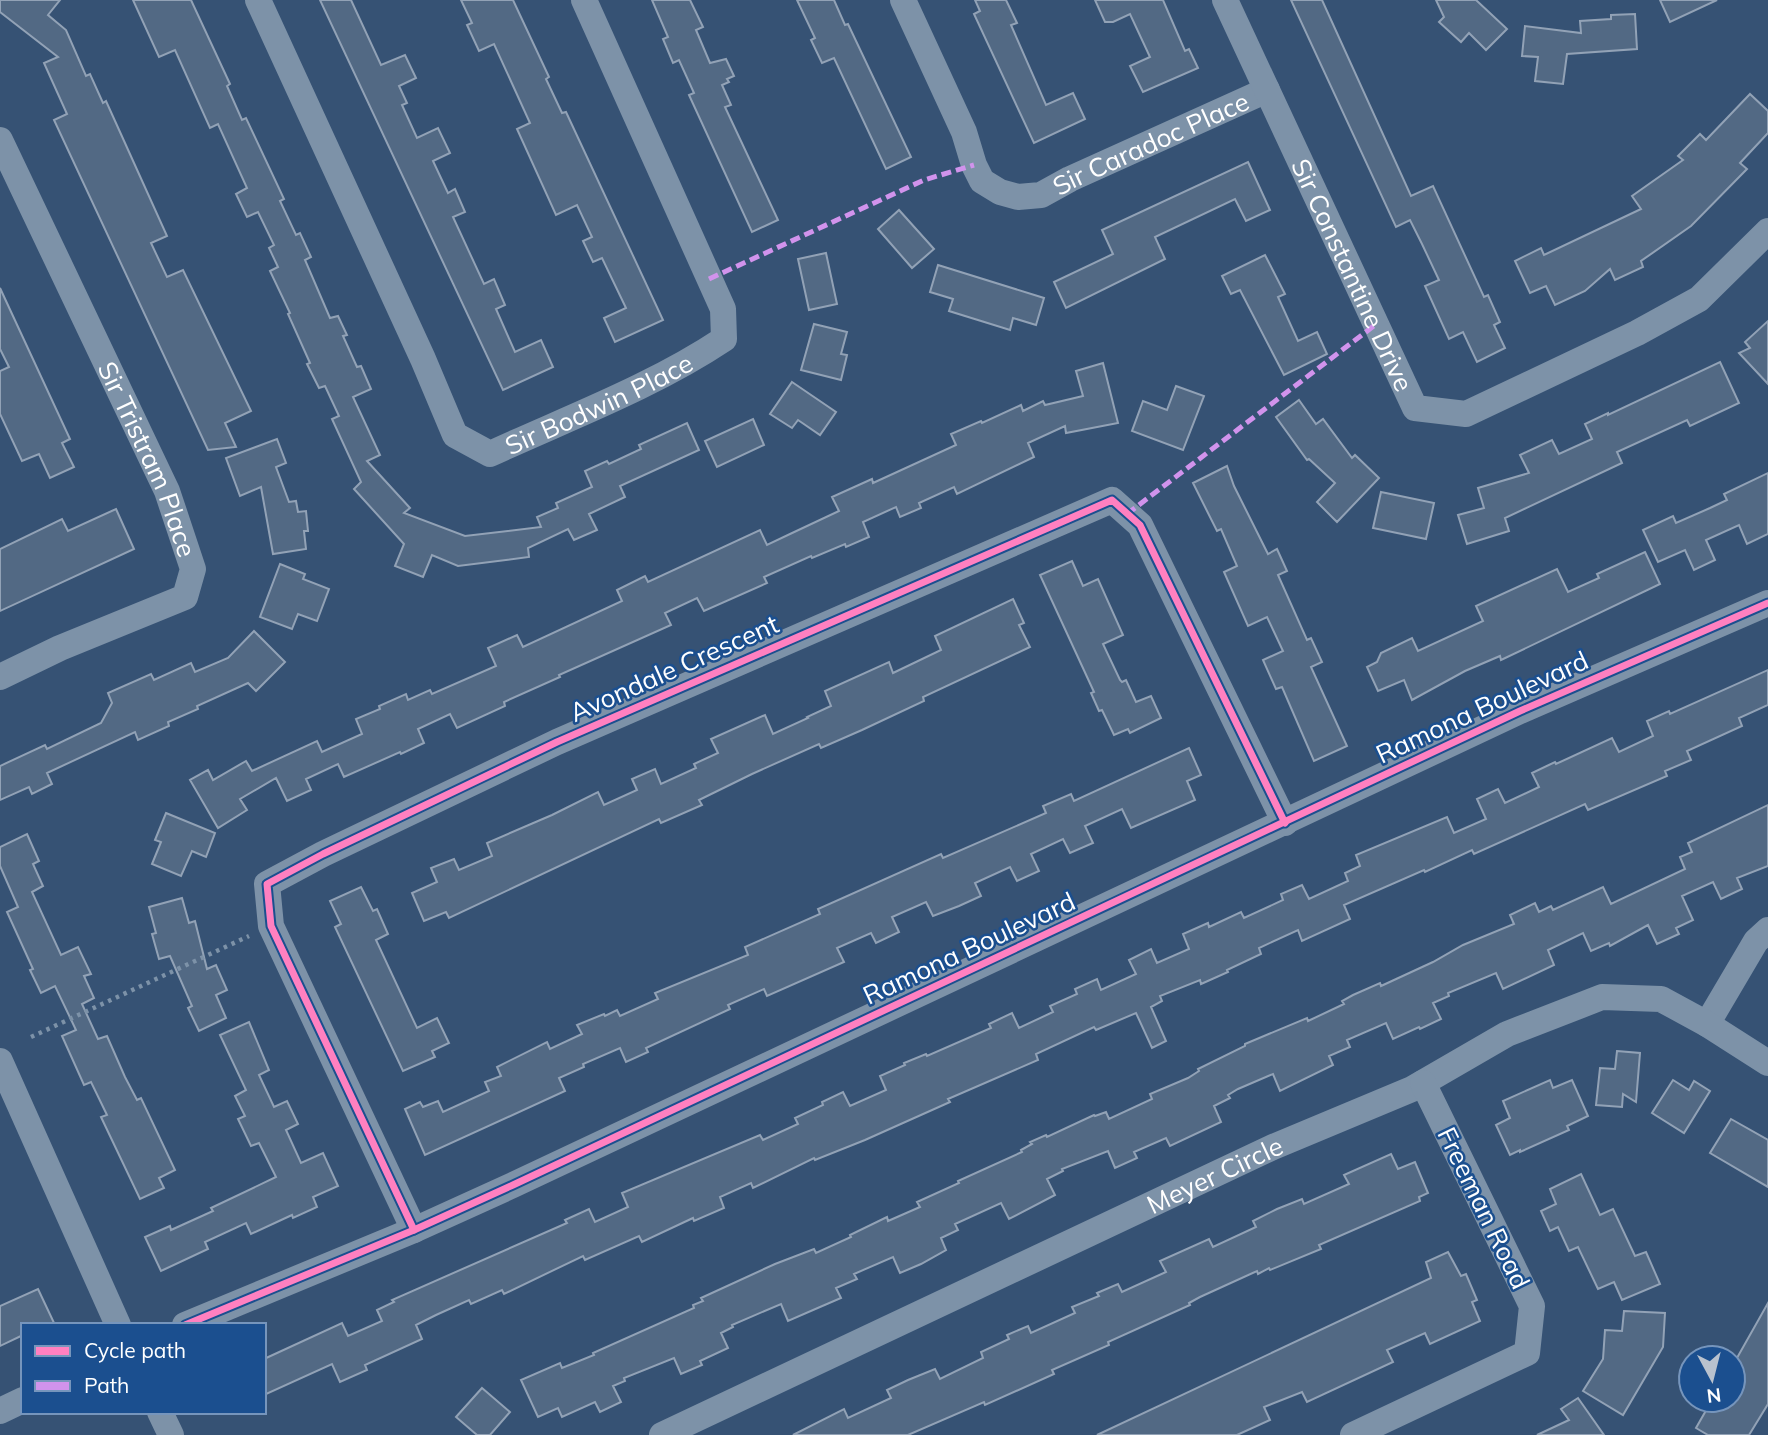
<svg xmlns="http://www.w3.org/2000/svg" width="1768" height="1435" viewBox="0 0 1768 1435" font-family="Mulish,sans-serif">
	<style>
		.building { fill: #526984; stroke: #92a2b6; stroke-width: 2 }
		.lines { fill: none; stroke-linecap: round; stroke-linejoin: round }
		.path { stroke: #7d92a8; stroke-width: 4.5; stroke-dasharray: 3.5 5; stroke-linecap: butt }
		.minor { stroke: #7d92a8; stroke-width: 26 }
		.quiet { stroke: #d193ec; stroke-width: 5; stroke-dasharray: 10 5; stroke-linecap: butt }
		.cycleway-casing { stroke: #1b4f8f; stroke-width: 11 }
		.cycleway { stroke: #ff80c0; stroke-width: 7 }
		.labels { text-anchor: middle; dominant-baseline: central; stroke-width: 5; stroke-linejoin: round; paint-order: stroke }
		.street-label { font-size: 26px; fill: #fff; stroke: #1b4f8f }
	</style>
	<rect width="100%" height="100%" fill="#365274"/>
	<g class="building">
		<path d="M0 0H60L48 15 66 30 86 76 90 74 103 103 106 101 120 132 167 236 151 243 167 277 183 270 251 411 225 423 236 447 208 450 54 120 67 114 44 63 58 57 0 12Z"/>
		<path d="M133 0H191L230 84 227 86 242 120 246 118 284 199 280 201 296 235 300 233 311 257 305 260 330 318 338 316 347 335 343 336 357 367 361 366 371 389 353 397 380 455 367 461 410 508 404 513 465 536 541 527 537 517 558 508 556 503 592 487 585 471 607 461 609 464 641 449 639 445 687 423 699 450 620 486 625 497 589 514 597 530 574 540 568 529 528 548 529 557 458 566 432 555 423 577 395 566 404 544 354 489 361 482 332 419 339 416 325 386 319 388 307 364 310 363 288 314 290 313 270 271 278 267 269 248 274 245 258 212 247 217 236 194 247 188 218 124 210 128 175 50 159 57Z"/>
		<path d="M320 0H351L381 65 405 55 416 78 399 86 407 103 402 105 417 138 438 128 450 153 433 161 448 193 455 189 465 212 453 217 484 284 494 279 505 305 496 309 515 352 541 340 553 367 503 390Z"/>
		<path d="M461 0H513L549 77 546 79 562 113 566 112 663 320 615 342 604 318 626 308 602 258 593 262 583 241 592 237 577 205 556 215 517 129 530 123 494 44 479 51 467 25 472 23Z"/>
		<path d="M652 0H690L703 27 696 30 710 63 726 59 734 76 727 79 729 82 722 85 731 105 725 107 778 220 752 232 689 95 694 93 679 60 673 63 663 39 668 37Z"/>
		<path d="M797 0H834L845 25 848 24 911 157 886 169 834 58 822 63 811 40 815 38Z"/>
		<path d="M975 0H1006L1017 23 1011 25 1046 105 1073 93 1085 119 1034 143 974 14 980 11Z"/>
		<path d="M1095 0H1163L1185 51 1189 49 1198 68 1143 92 1130 66 1150 57 1130 14 1113 22H1105Z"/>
		<path d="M1291 0H1322L1411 196 1433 186 1484 297 1488 295 1500 322 1494 325 1505 348 1477 362 1463 332 1449 339 1425 286 1439 280 1422 244 1410 220 1396 227Z"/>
		<path d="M1436 0H1476L1507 29 1486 50 1469 33 1461 42 1439 22 1444 17Z"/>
		<path d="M1660 0H1717L1670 22Z"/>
		<path d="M1635 14 1637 49 1567 54 1563 84 1535 81 1538 57 1522 56 1525 26 1581 33 1580 21 1611 19V15Z"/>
		<path d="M1750 94 1768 111V133L1740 163 1747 169 1691 226 1641 261 1643 267 1615 280 1610 269 1585 291 1555 305 1546 286 1530 293 1515 261 1541 248 1544 255 1641 209 1632 196 1683 160 1678 156 1700 134 1706 140Z"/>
		<path d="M1248 162 1270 210 1246 221 1235 199 1155 237 1165 259 1066 308 1054 282 1113 254 1102 230Z"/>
		<path d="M899 210 934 249 912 268 878 229Z"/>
		<path d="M826 253 837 304 809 310 798 259Z"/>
		<path d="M1265 255 1285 294 1278 297 1298 341 1317 332 1327 354 1284 375 1240 290 1231 294 1222 276Z"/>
		<path d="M938 265 1044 298 1036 325 1013 318 1010 330 949 311 953 299 930 292Z"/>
		<path d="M0 288 70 439 62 443 74 467 50 478 39 454 22 461 0 414V371L9 367 0 349Z"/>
		<path d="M1768 321V384L1739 353 1750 348 1745 342Z"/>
		<path d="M814 324 847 332 841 354 847 355 841 380 801 370Z"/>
		<path d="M1720 362 1739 403 1690 426 1687 420 1617 452 1622 463 1505 518 1509 531 1467 544 1458 515 1484 508 1478 488 1529 473 1520 455 1552 440 1559 454 1592 439 1585 424 1608 413V415Z"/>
		<path d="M1103 363 1118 423 1066 433 1065 426 1028 443 1034 457 957 494 954 487 919 503 921 508 900 517 896 507 863 522 869 537 846 547 845 544 812 558 811 556 764 577 767 583 704 611 697 598 665 613 671 625 559 675 560 677 504 702 505 706 457 728 450 714 418 729 424 743 401 754 400 752 344 777 338 764 306 779 311 790 287 801 276 778 240 799 247 810 218 828 190 780 208 770 213 780 246 761 252 771 317 741 322 752 362 734 356 719 380 709 379 706 406 694 408 700 430 690 432 694 496 666 488 648 517 635 523 647 622 601 617 590 645 576 648 582 760 530 767 545 790 534 839 511 832 497 872 479 873 483 956 445 951 434 981 421 982 423 1021 405 1023 411 1043 401 1045 405 1083 396 1076 371Z"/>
		<path d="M792 382 836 412 820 435 798 420 792 428 770 414Z"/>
		<path d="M1176 386 1204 396 1183 450 1132 431 1143 401 1167 410Z"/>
		<path d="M1299 400 1316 424 1323 419 1352 458 1355 455 1379 478 1337 522 1317 502 1335 483 1309 459 1307 460 1276 417Z"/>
		<path d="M753 419 764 445 717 467 705 441Z"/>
		<path d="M277 439 286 463 276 467 289 502 296 501 298 512 306 511 308 531H304L306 549 273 554 261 487 240 496 226 458Z"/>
		<path d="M1227 466 1234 486 1268 554 1277 549 1287 571 1278 575 1307 640 1311 638 1322 662 1311 667 1347 746 1314 761 1282 687 1276 689 1263 660 1283 651 1267 617 1248 626 1224 572 1237 566 1221 529 1217 531 1193 483Z"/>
		<path d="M1768 473V534L1747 544 1739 525 1706 540 1715 560 1694 570 1685 550 1658 562 1643 530 1673 516 1676 523 1710 508 1727 500 1724 494Z"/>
		<path d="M1381 492 1434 503 1426 539 1373 528Z"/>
		<path d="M116 509 134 549 0 611V549L62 519 68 531Z"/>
		<path d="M1645 552 1660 584 1501 660 1500 656 1465 671 1412 700 1404 680 1378 691 1367 667 1377 662 1381 653 1412 638 1418 651 1483 621 1476 606 1557 569 1568 592 1599 578 1597 574Z"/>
		<path d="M1072 561 1083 586 1098 579 1123 635 1103 644 1120 680 1122 682 1126 680 1136 702 1151 696 1161 718 1130 733 1128 729 1114 735 1102 710 1099 711 1091 693 1094 692 1040 575Z"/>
		<path d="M280 564 305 574 303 579 329 589 317 621 298 614 292 629 260 617Z"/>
		<path d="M1013 599 1024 623 1019 625 1030 647 923 697 924 701 862 730 821 748 819 744 752 774 699 800 702 805 661 823 659 819 449 918 446 912 424 921 412 893 437 882 431 868 454 859 459 870 492 856 487 843 552 815 598 792 604 805 637 790 632 779 655 769 661 784 696 768 694 764 718 753 711 739 765 715 773 734 808 718 807 717 831 706 825 691 889 662 893 673 941 650 935 636Z"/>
		<path d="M254 631 285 662 256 691 248 683 197 706 198 709 168 722 169 726 138 740 135 732 47 773 52 784 32 794 29 787 0 800V766L45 745 47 749 101 723 112 703 108 693 151 674 154 680 191 663 195 672 228 658Z"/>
		<path d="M1768 670V705L1739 718 1742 726 1687 751 1691 760 1665 771 1667 776 1588 810 1585 804 1474 854 1472 850 1425 872 1424 870 1344 905 1350 919 1302 941 1298 930 1259 948 1261 954 1227 970 1228 972 1201 984 1200 980 1160 996 1162 1001 1151 1007 1166 1041 1152 1048 1136 1013 1096 1030 1094 1027 1036 1054 1038 1060 948 1099 950 1102 865 1140 815 1160 814 1158 753 1188 751 1183 720 1197 724 1208 694 1221 693 1218 642 1242 639 1236 585 1260 583 1256 504 1294 502 1290 471 1304 469 1300 436 1315 416 1325 422 1339 365 1365 367 1370 340 1382 332 1364 264 1395V1359L342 1323 348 1336 382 1321 377 1310 394 1302 392 1300 567 1223 565 1220 589 1209 595 1222 628 1207 622 1193 760 1135 763 1140 798 1124 795 1118 823 1105 822 1102 843 1092 850 1106 886 1090 880 1076 905 1065 904 1063 926 1054 927 1056 991 1028 989 1024 1012 1013 1019 1028 1053 1012 1050 1006 1077 994 1075 989 1097 979 1101 990 1136 974 1129 960 1151 949 1157 963 1189 949 1183 934 1208 923 1209 927 1241 912 1244 918 1283 900 1281 894 1302 885 1309 899 1348 881 1345 873 1360 866 1356 855 1447 817 1454 833 1486 819 1477 799 1498 789 1505 803 1539 787 1532 773 1555 762 1556 764 1612 738 1619 752 1653 736 1647 721 1669 711 1670 714Z"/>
		<path d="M1189 748 1201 775 1187 781 1195 800 1131 828 1122 809 1085 826 1093 843 1070 853 1063 839 1031 854 1039 871 1017 881 1010 867 975 883 981 896 959 906 933 916 926 902 892 917 899 932 876 943 871 933 837 948 844 962 767 996 764 989 728 1005 730 1009 646 1048 648 1052 626 1062 620 1048 583 1064 584 1067 559 1078 565 1091 425 1155 405 1109 420 1102 423 1107 438 1101 443 1112 489 1091 485 1082 501 1076 497 1067 547 1042 550 1049 582 1034 577 1025 604 1014 605 1016 617 1010 620 1016 658 999 655 993 748 955 745 947 820 914 818 909 941 854 943 858 1046 813 1043 806 1071 794 1074 801Z"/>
		<path d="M1768 805V866L1737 878 1742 889 1721 899 1713 882 1682 896 1693 920 1676 928 1679 934 1657 944 1648 925 1610 946 1609 943 1591 951 1583 933 1548 950 1554 965 1503 989 1496 973 1448 993 1449 996 1433 1003 1441 1019 1420 1029 1419 1027 1393 1039 1386 1023 1347 1040 1350 1047 1329 1056 1333 1065 1280 1091 1273 1074 1238 1089 1228 1095 1230 1098 1214 1106 1221 1122 1170 1146 1166 1138 1134 1152 1137 1158 1115 1168 1108 1151 1062 1169 1063 1171 1047 1179 1055 1195 1009 1219 1001 1203 955 1224 958 1230 941 1238 946 1250 921 1264 900 1273 893 1257 854 1274 857 1279 836 1288 841 1298 820 1307 788 1321 781 1304 732 1325 733 1327 721 1333 728 1348 700 1361 702 1365 681 1374 674 1358 624 1378 625 1381 613 1386 621 1402 600 1412 595 1402 562 1417 558 1408 538 1417 521 1380 560 1363 562 1368 594 1355 593 1353 694 1308 693 1305 703 1301 701 1298 775 1264 814 1249 816 1253 851 1237 850 1235 887 1217 888 1221 920 1207 917 1202 959 1183 958 1181 1022 1152 1021 1150 1032 1144 1030 1142 1046 1135 1047 1137 1094 1115 1095 1116 1106 1112 1109 1119 1152 1099 1150 1094 1188 1078 1199 1071 1198 1069 1245 1046V1044L1307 1018 1308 1021 1344 1004 1342 1001 1353 995 1380 983 1381 986 1433 962 1463 945 1514 924 1510 915 1535 903 1539 912 1551 906 1553 910 1603 887 1611 904 1685 869 1680 857 1692 852 1688 843Z"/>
		<path d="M166 813 215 833 206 857 192 851 181 876 152 864 161 842 155 840Z"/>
		<path d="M27 834 39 861 33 864 43 886 32 892 61 955 78 947 91 974 84 976 94 998 82 1004 98 1039 107 1036 125 1077 137 1100 141 1098 175 1170 159 1178 164 1188 140 1199 101 1117 107 1115 91 1082 84 1085 62 1036 76 1030 55 986 41 993 30 970 33 969 7 912 18 907 0 866V847Z"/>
		<path d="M361 887 373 911 377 909 388 934 376 940 417 1028 437 1018 449 1043 432 1051 435 1057 403 1071 335 927 341 924 330 901Z"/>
		<path d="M182 898 189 923 195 921 207 969 216 965 227 990 216 995 226 1018 199 1031 188 1008 192 1006 170 956 159 959 152 934 156 933 149 907Z"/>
		<path d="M249 1022 269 1070 259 1075 274 1107 287 1101 298 1124 286 1130 301 1163 323 1153 338 1186 313 1197 317 1207 293 1218 292 1215 251 1234 246 1223 205 1242 208 1249 161 1271 145 1237 170 1226 171 1230 213 1211 211 1208 276 1177 259 1143 251 1146 238 1119 245 1116 235 1096 246 1090 220 1035Z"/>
		<path d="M1617 1051 1640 1053 1636 1102 1623 1094 1622 1107 1596 1105 1600 1068 1615 1069Z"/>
		<path d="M1550 1080 1553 1088 1572 1080 1588 1116 1567 1126 1569 1130 1520 1152V1150L1510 1155 1496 1125 1510 1118 1503 1101Z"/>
		<path d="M1673 1080 1689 1090 1694 1081 1710 1091 1684 1133 1652 1113Z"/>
		<path d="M1731 1119 1768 1140V1187L1710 1153Z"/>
		<path d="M1391 1154 1398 1169 1415 1162 1428 1193 1419 1197 1420 1201 1319 1245 1321 1249 1270 1270 1269 1268 1258 1274 1257 1271 1200 1297 1189 1303 1190 1305 1108 1342 1109 1345 1052 1370 1054 1374 985 1405 984 1402 908 1435H793L844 1409 848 1418 891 1398 887 1390 908 1380 935 1369 940 1379 983 1358 981 1352 1009 1339 1007 1335 1028 1326 1031 1333 1075 1313 1072 1307 1099 1296 1097 1293 1118 1284 1122 1292 1166 1272 1160 1261 1209 1239 1213 1247 1256 1227 1253 1221 1277 1209 1302 1199 1304 1204 1349 1184 1344 1175Z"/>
		<path d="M1581 1174 1600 1215 1613 1209 1635 1256 1646 1252 1660 1284 1622 1300 1614 1282 1598 1289 1578 1247 1569 1251 1558 1227 1550 1231 1541 1211 1556 1204 1550 1189Z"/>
		<path d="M1448 1252 1461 1276 1466 1274 1477 1300 1472 1302 1480 1321 1430 1344 1425 1333 1387 1350 1393 1362 1307 1402 1302 1392 1264 1407 1270 1420 1237 1435H1097L1431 1278 1426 1262Z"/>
		<path d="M38 1289 55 1325H23V1335L0 1346V1306Z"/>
		<path d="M1768 1303V1404L1749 1435H1708L1696 1428 1712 1400H1733V1365Z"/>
		<path d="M1624 1311 1665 1313 1663 1347 1623 1415 1583 1391 1603 1359 1605 1330 1622 1331Z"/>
		<path d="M482 1388 510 1412 490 1435H477L456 1417Z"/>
		<path d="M1578 1398 1604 1435H1537L1569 1420 1561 1409Z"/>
	</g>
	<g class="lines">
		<path class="path" d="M31 1037 249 936"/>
		<g class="minor">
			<path id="s1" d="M258 0 423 359 455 435 490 454C568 418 652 387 724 339L723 309 584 0"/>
			<path id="s2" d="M903 0 964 132 974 165 982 181 1000 192 1018 197 1041 195 1070 179 1267 90"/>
			<path id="s3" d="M1225 0 1415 408 1466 414 1637 333 1699 299 1768 231"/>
			<path id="s4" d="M0 140 167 491 193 569 185 597 60 648 0 677"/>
			<path d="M1707 1024 1756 941 1768 930"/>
			<path d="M0 1061 118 1325"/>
			<path d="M414 1230 271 926 267 884 323 854 557 742 1112 500 1140 525 1285 823"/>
			<path d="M185 1325 414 1230 513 1185 1520 711 1768 603"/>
			<path d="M0 1411 23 1400"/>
			<path d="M160 1412 171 1435"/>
			<path id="s5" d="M662 1435 1273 1147 1412 1089 1507 1034 1602 997 1661 999 1707 1024 1768 1063"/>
			<path d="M1353 1435 1527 1353 1532 1306 1423 1083"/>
		</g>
		<g class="quiet">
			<path d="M709 279 924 180 974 165"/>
			<path d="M1127 514 1375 325"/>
		</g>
		<g class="cycleway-casing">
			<g id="cycleway">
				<path d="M414 1230 271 926 267 884 323 854 557 742 1112 500 1140 525 1285 823"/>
				<path d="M185 1325 414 1230 513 1185 1520 711 1768 603"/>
			</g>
		</g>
		<use href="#cycleway" class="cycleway"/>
	</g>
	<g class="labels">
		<g class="street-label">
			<text stroke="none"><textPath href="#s2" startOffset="382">Sir Caradoc Place</textPath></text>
			<text stroke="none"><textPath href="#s3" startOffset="303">Sir Constantine Drive</textPath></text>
			<text stroke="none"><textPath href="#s1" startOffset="637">Sir Bodwin Place</textPath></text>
			<text stroke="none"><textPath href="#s4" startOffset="352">Sir Tristram Place</textPath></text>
			<text transform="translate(674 668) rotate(-24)">Avondale Crescent</text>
			<text transform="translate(1482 707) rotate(-25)">Ramona Boulevard</text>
			<text transform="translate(969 948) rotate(-25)">Ramona Boulevard</text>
			<text stroke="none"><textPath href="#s5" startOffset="611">Meyer Circle</textPath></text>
			<text transform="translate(1484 1208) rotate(64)">Freeman Road</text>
		</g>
	</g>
	<rect x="21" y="1323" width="245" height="91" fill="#1b4f8f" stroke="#7695bc" stroke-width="2"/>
	<rect x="35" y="1346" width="35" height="10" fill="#ff80c0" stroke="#7695bc" stroke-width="2"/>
	<text x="84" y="1358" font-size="21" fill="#ffffff">Cycle path</text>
	<rect x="35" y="1381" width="35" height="10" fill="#d193ec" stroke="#7695bc" stroke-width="2"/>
	<text x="84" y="1393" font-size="21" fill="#ffffff">Path</text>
	<g transform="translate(1712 1379) rotate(173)"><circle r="33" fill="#1b4f8f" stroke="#7695bc" stroke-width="2"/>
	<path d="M0-5L12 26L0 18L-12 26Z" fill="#b9c2ce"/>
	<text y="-10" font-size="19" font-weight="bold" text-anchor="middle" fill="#ffffff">N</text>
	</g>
</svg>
